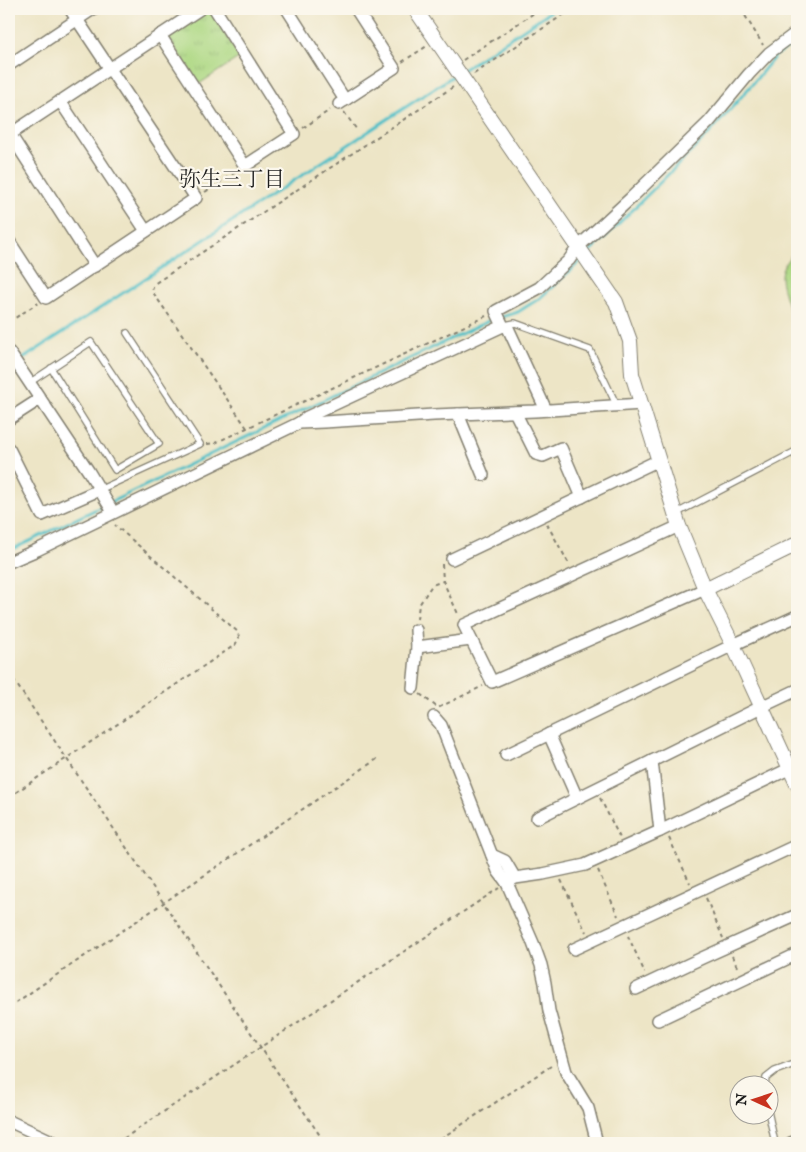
<svg xmlns="http://www.w3.org/2000/svg" width="806" height="1152" viewBox="0 0 806 1152" font-family="'IM FELL English','Noto Serif JP',serif">
	<style>
		.grass { fill: #add883; stroke: #647a50 }
		.park { fill: url(#park-tufts); stroke: #647a50 }
		.lines { fill: none; stroke-linecap: round; stroke-linejoin: round }
		.stream { stroke: #52c0c7; stroke-width: 3 }
		.service-casing { stroke: #848071; stroke-width: 8 }
		.minor-casing { stroke: #848071; stroke-width: 14 }
		.tertiary-casing { stroke: #848071; stroke-width: 16 }
		.path { stroke: #848071; stroke-width: 2; stroke-dasharray: 4 4; stroke-linecap: butt }
		.service { stroke: #fff; stroke-width: 5.5 }
		.minor { stroke: #fff; stroke-width: 11 }
		.tertiary { stroke: #fff; stroke-width: 14 }
		.labels { text-anchor: middle; dominant-baseline: central; stroke-width: 4.5; stroke-linejoin: round; paint-order: stroke }
		.neighbourhood-label { font-size: 21px; fill: #1c1c1c; stroke: #fbf7ec }
	</style>
	<defs>
		<pattern id="park-tufts" width="24" height="20" patternUnits="userSpaceOnUse" patternTransform="scale(1.25)"><rect width="24" height="20" fill="#add883"/><path d="M3 7l-1-3M5 7V3M7 7l1-3M15 17l-1-3M17 17v-4M19 17l1-3" fill="none" stroke="#94b971"/></pattern>
	</defs>
	<rect width="100%" height="100%" fill="#fbf7ec"/>
	<filter id="ink" filterUnits="userSpaceOnUse"><feTurbulence type="fractalNoise" baseFrequency=".02" numOctaves="2"/><feDisplacementMap in="SourceGraphic" scale="10" xChannelSelector="R" yChannelSelector="G"/><feConvolveMatrix kernelMatrix="1 2 1 2 8 2 1 2 1" color-interpolation-filters="sRGB"/></filter>
	<filter id="wash" filterUnits="userSpaceOnUse"><feTurbulence type="fractalNoise" baseFrequency=".0096" numOctaves="4" result="noise"/><feDisplacementMap in="SourceGraphic" scale="20" xChannelSelector="R" yChannelSelector="G"/><feGaussianBlur stdDeviation="1.12" result="paint"/><feColorMatrix in="noise" values="0 0 0 0 0 0 0 0 0 0 0 0 0 0 0 0 0 1.4 0 .05"/><feComposite in="paint" operator="in"/></filter>
	<g filter="url(#wash)">
		<rect width="100%" height="100%" fill="#ede5c6"/>
		<path class="grass" d="M797 250V331C792 317 781 290 781 276 781 266 790 256 797 250Z"/>
		<path class="park" d="M209 9 240 57 199 84 168 37Z"/>
		<g class="lines">
			<g class="stream">
				<path d="M461 71 554 9"/>
				<path d="M588 254 706 137 749 88 776 55 797 41"/>
				<path d="M502 317 518 312 540 298 582 260"/>
				<path d="M9 368 456 74"/>
				<path d="M9 551 488 321 496 318"/>
			</g>
		</g>
	</g>
	<g filter="url(#ink)">
		<g class="lines">
			<g class="service-casing">
				<g id="service">
					<path d="M505 325 515 323 590 350 617 406"/>
					<path d="M29 383 91 342 159 444 115 470 51 368"/>
					<path d="M99 490 200 444 127 333"/>
					<path d="M675 514 794 452 797 459"/>
					<path d="M765 1084 766 1078 775 1071 797 1063"/>
					<path d="M768 1111 775 1143"/>
				</g>
			</g>
			<g class="minor-casing">
				<g id="minor">
					<path d="M287 9 345 100"/>
					<path d="M160 35 245 166 294 134 215 9"/>
					<path d="M9 65 93 9"/>
					<path d="M60 101 146 231"/>
					<path d="M339 104 394 68 356 9"/>
					<path d="M10 134 95 266"/>
					<path d="M9 135 200 9"/>
					<path d="M9 241 46 298 196 198 70 9"/>
					<path d="M9 352 89 472 113 512"/>
					<path d="M546 410 508 328 503 326 496 311 539 288 569 260 578 247 630 199 709 122 749 74 769 53 797 32"/>
					<path d="M515 412 536 454 543 456 561 448 582 497"/>
					<path d="M458 414 483 475"/>
					<path d="M9 419 40 399"/>
					<path d="M299 423 307 417 503 326"/>
					<path d="M9 449 42 515 99 490"/>
					<path d="M679 526 464 625 492 682 705 589"/>
					<path d="M452 559 659 460"/>
					<path d="M9 562 37 550 299 423 324 422 434 415 535 411 642 404"/>
					<path d="M417 647 471 640"/>
					<path d="M413 688 417 647 416 630"/>
					<path d="M434 717 441 725 498 871 507 883 533 943 541 965 545 983 549 1011 566 1072 588 1108 597 1143"/>
					<path d="M549 734 577 798"/>
					<path d="M506 755 733 645 797 616"/>
					<path d="M652 761 660 831"/>
					<path d="M537 818 761 707 797 690"/>
					<path d="M492 855 505 861 515 878"/>
					<path d="M507 883 515 878 543 874 585 865 660 831 797 765"/>
					<path d="M574 949 797 845"/>
					<path d="M636 989 702 958 797 915"/>
					<path d="M658 1020 797 954"/>
					<path d="M9 1121 56 1143"/>
					<path d="M791 1143 797 1141"/>
				</g>
			</g>
			<g class="tertiary-casing">
				<g id="tertiary">
					<path d="M415 9 616 302 630 341 632 374 679 526 705 589 733 645 797 784"/>
					<path d="M705 589 797 544"/>
				</g>
			</g>
			<g class="path">
				<path d="M741 9 763 45"/>
				<path d="M463 60 540 9"/>
				<path d="M402 62 427 46"/>
				<path d="M474 74 572 9"/>
				<path d="M344 112 357 130"/>
				<path d="M303 128 330 110"/>
				<path d="M205 192 237 171"/>
				<path d="M9 322 38 303"/>
				<path d="M247 428 152 291 154 284 453 87"/>
				<path d="M207 444 215 443 486 316"/>
				<path d="M547 524 569 564"/>
				<path d="M442 564 443 581 459 616"/>
				<path d="M417 619 419 605 432 585 443 581"/>
				<path d="M9 673 325 1143"/>
				<path d="M420 694 438 708 483 686"/>
				<path d="M9 797 235 645 239 638 238 632 115 525"/>
				<path d="M600 798 620 838"/>
				<path d="M669 838 690 883"/>
				<path d="M598 870 618 916"/>
				<path d="M561 880 586 932"/>
				<path d="M706 898 723 938"/>
				<path d="M628 936 645 973"/>
				<path d="M732 956 738 969"/>
				<path d="M9 1007 380 757"/>
				<path d="M117 1143 499 888"/>
				<path d="M434 1143 554 1064"/>
			</g>
			<use href="#service" class="service"/>
			<use href="#minor" class="minor"/>
			<use href="#tertiary" class="tertiary"/>
		</g>
	</g>
	<g class="labels">
		<g class="neighbourhood-label">
			<text x="232" y="180">弥生三丁目</text>
		</g>
	</g>
	<rect width="806" height="1152" fill="none" stroke="#fbf7ec" stroke-width="30"/>
	<g transform="translate(754 1100) rotate(273)"><circle r="24" fill="#fbf7ec" stroke="#a29f99"/>
	<path d="M0-4L9 19L0 12L-9 19Z" fill="#c8321e"/>
	<text y="-8" font-size="14" font-weight="bold" text-anchor="middle" fill="#1c1c1c">N</text>
	</g>
</svg>
